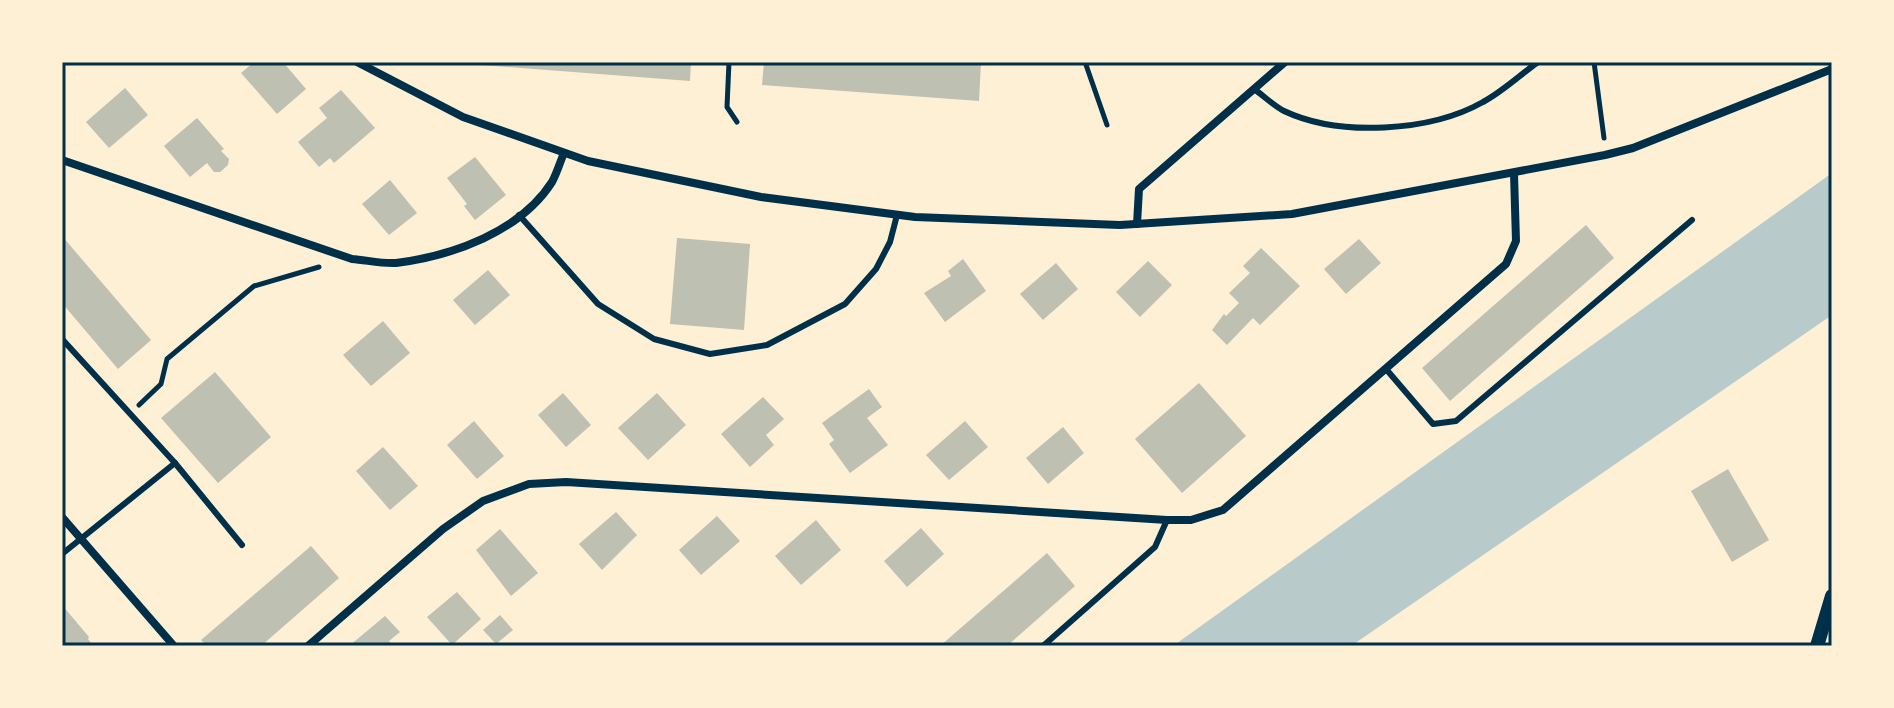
<svg xmlns="http://www.w3.org/2000/svg" width="1894" height="708" viewBox="0 0 1894 708" font-family="Quicksand,sans-serif">
	<style>
		.green { fill: #b9caca }
		.building { fill: #bec0b2 }
		.lines { fill: none; stroke-linecap: round; stroke-linejoin: round }
		.path { stroke: #003049; stroke-width: 5 }
		.service { stroke: #003049; stroke-width: 6 }
		.minor { stroke: #003049; stroke-width: 8 }
		.tertiary { stroke: #003049; stroke-width: 14 }
		.neatline { fill: none; stroke: #003049; stroke-width: 3 }
	</style>
	<rect width="100%" height="100%" fill="#fdf0d5"/>
	<path class="green" d="M1832 173V315L1351 646H1173Z"/>
	<g class="building">
		<path d="M254 62H283L306 89 277 114 241 73Z"/>
		<path d="M468 62H691L690 81 468 64Z"/>
		<path d="M764 62H981L979 101 762 85Z"/>
		<path d="M125 88 148 115 109 148 86 122Z"/>
		<path d="M341 90 375 128 334 163 330 158 319 167 298 142 327 118 319 108Z"/>
		<path d="M197 118 224 149 221 151 229 159 228 165 220 172H214L207 163 190 177 164 146Z"/>
		<path d="M475 157 506 195 475 220 464 206 467 204 447 178Z"/>
		<path d="M390 180 417 213 389 235 362 204Z"/>
		<path d="M1586 225 1614 258 1450 401 1422 368Z"/>
		<path d="M62 236 151 340 118 369 62 303Z"/>
		<path d="M677 238 750 244 744 330 670 324Z"/>
		<path d="M1359 239 1381 263 1346 294 1324 269Z"/>
		<path d="M1261 248 1300 286 1260 325 1253 318 1227 345 1212 330 1224 314 1226 316 1239 303 1229 293 1250 273 1243 266Z"/>
		<path d="M963 259 986 291 945 322 924 293 951 276 948 271Z"/>
		<path d="M1148 261 1172 285 1140 317 1116 292Z"/>
		<path d="M1056 263 1078 289 1043 320 1020 294Z"/>
		<path d="M488 270 510 295 475 325 453 300Z"/>
		<path d="M383 321 410 353 371 386 343 355Z"/>
		<path d="M215 372 271 437 218 483 161 418Z"/>
		<path d="M1199 383 1246 436 1182 493 1135 439Z"/>
		<path d="M869 389 882 407 867 418 888 445 850 473 829 444 834 440 822 423Z"/>
		<path d="M563 393 591 425 566 447 538 415Z"/>
		<path d="M657 393 686 425 648 460 618 428Z"/>
		<path d="M763 397 784 419 766 435 774 445 750 467 721 434Z"/>
		<path d="M474 421 504 456 477 479 447 445Z"/>
		<path d="M965 421 988 447 949 480 926 455Z"/>
		<path d="M1063 427 1084 453 1048 484 1026 458Z"/>
		<path d="M383 447 418 486 390 510 356 471Z"/>
		<path d="M1728 469 1769 540 1732 562 1691 491Z"/>
		<path d="M616 512 637 535 602 570 579 544Z"/>
		<path d="M717 516 740 541 701 575 679 550Z"/>
		<path d="M816 520 841 550 801 585 775 556Z"/>
		<path d="M921 528 944 554 907 587 884 561Z"/>
		<path d="M500 529 538 573 511 596 476 550Z"/>
		<path d="M311 546 339 578 261 646H207L201 640Z"/>
		<path d="M1047 553 1075 586 1007 646H940Z"/>
		<path d="M457 592 481 619 452 645 427 617Z"/>
		<path d="M62 605 89 637 88 639 93 646H62Z"/>
		<path d="M500 615 513 630 496 644 483 630Z"/>
		<path d="M385 616 400 632 389 641 393 646H349Z"/>
	</g>
	<g class="lines">
		<g class="path">
			<path d="M729 62 727 107 737 122"/>
			<path d="M1085 62 1107 125"/>
			<path d="M1594 62 1604 138"/>
			<path d="M139 405 161 384 167 359 254 286 319 267"/>
		</g>
		<g class="service">
			<path d="M1254 89C1264 96 1274 106 1284 111 1339 137 1430 132 1483 102 1502 92 1520 75 1538 62"/>
			<path d="M519 215 598 304 654 339 710 354 767 345 845 304 876 269 890 242 897 215"/>
			<path d="M62 339 175 463"/>
			<path d="M1386 369 1433 424 1456 421 1692 220"/>
			<path d="M62 554 175 463 242 545"/>
			<path d="M1043 646 1155 547 1167 520"/>
		</g>
		<g class="minor">
			<path d="M357 62 463 117 588 161 761 197 915 217 1120 225 1292 214 1605 155 1633 148 1832 69"/>
			<path d="M62 160 352 259C366 260 382 264 396 263 452 256 520 232 552 182 557 173 560 162 564 153"/>
			<path d="M1137 224 1139 189 1285 62"/>
			<path d="M62 517 174 646"/>
			<path d="M308 646 443 529 483 501 529 484 566 482 1167 520H1191L1223 510 1506 264 1516 241 1514 174"/>
		</g>
		<path class="tertiary" d="M1817 646 1832 596"/>
	</g>
	<rect width="1894" height="708" fill="none" stroke="#fdf0d5" stroke-width="128"/>
	<rect x="64" y="64" width="1766" height="580" class="neatline"/>
</svg>
